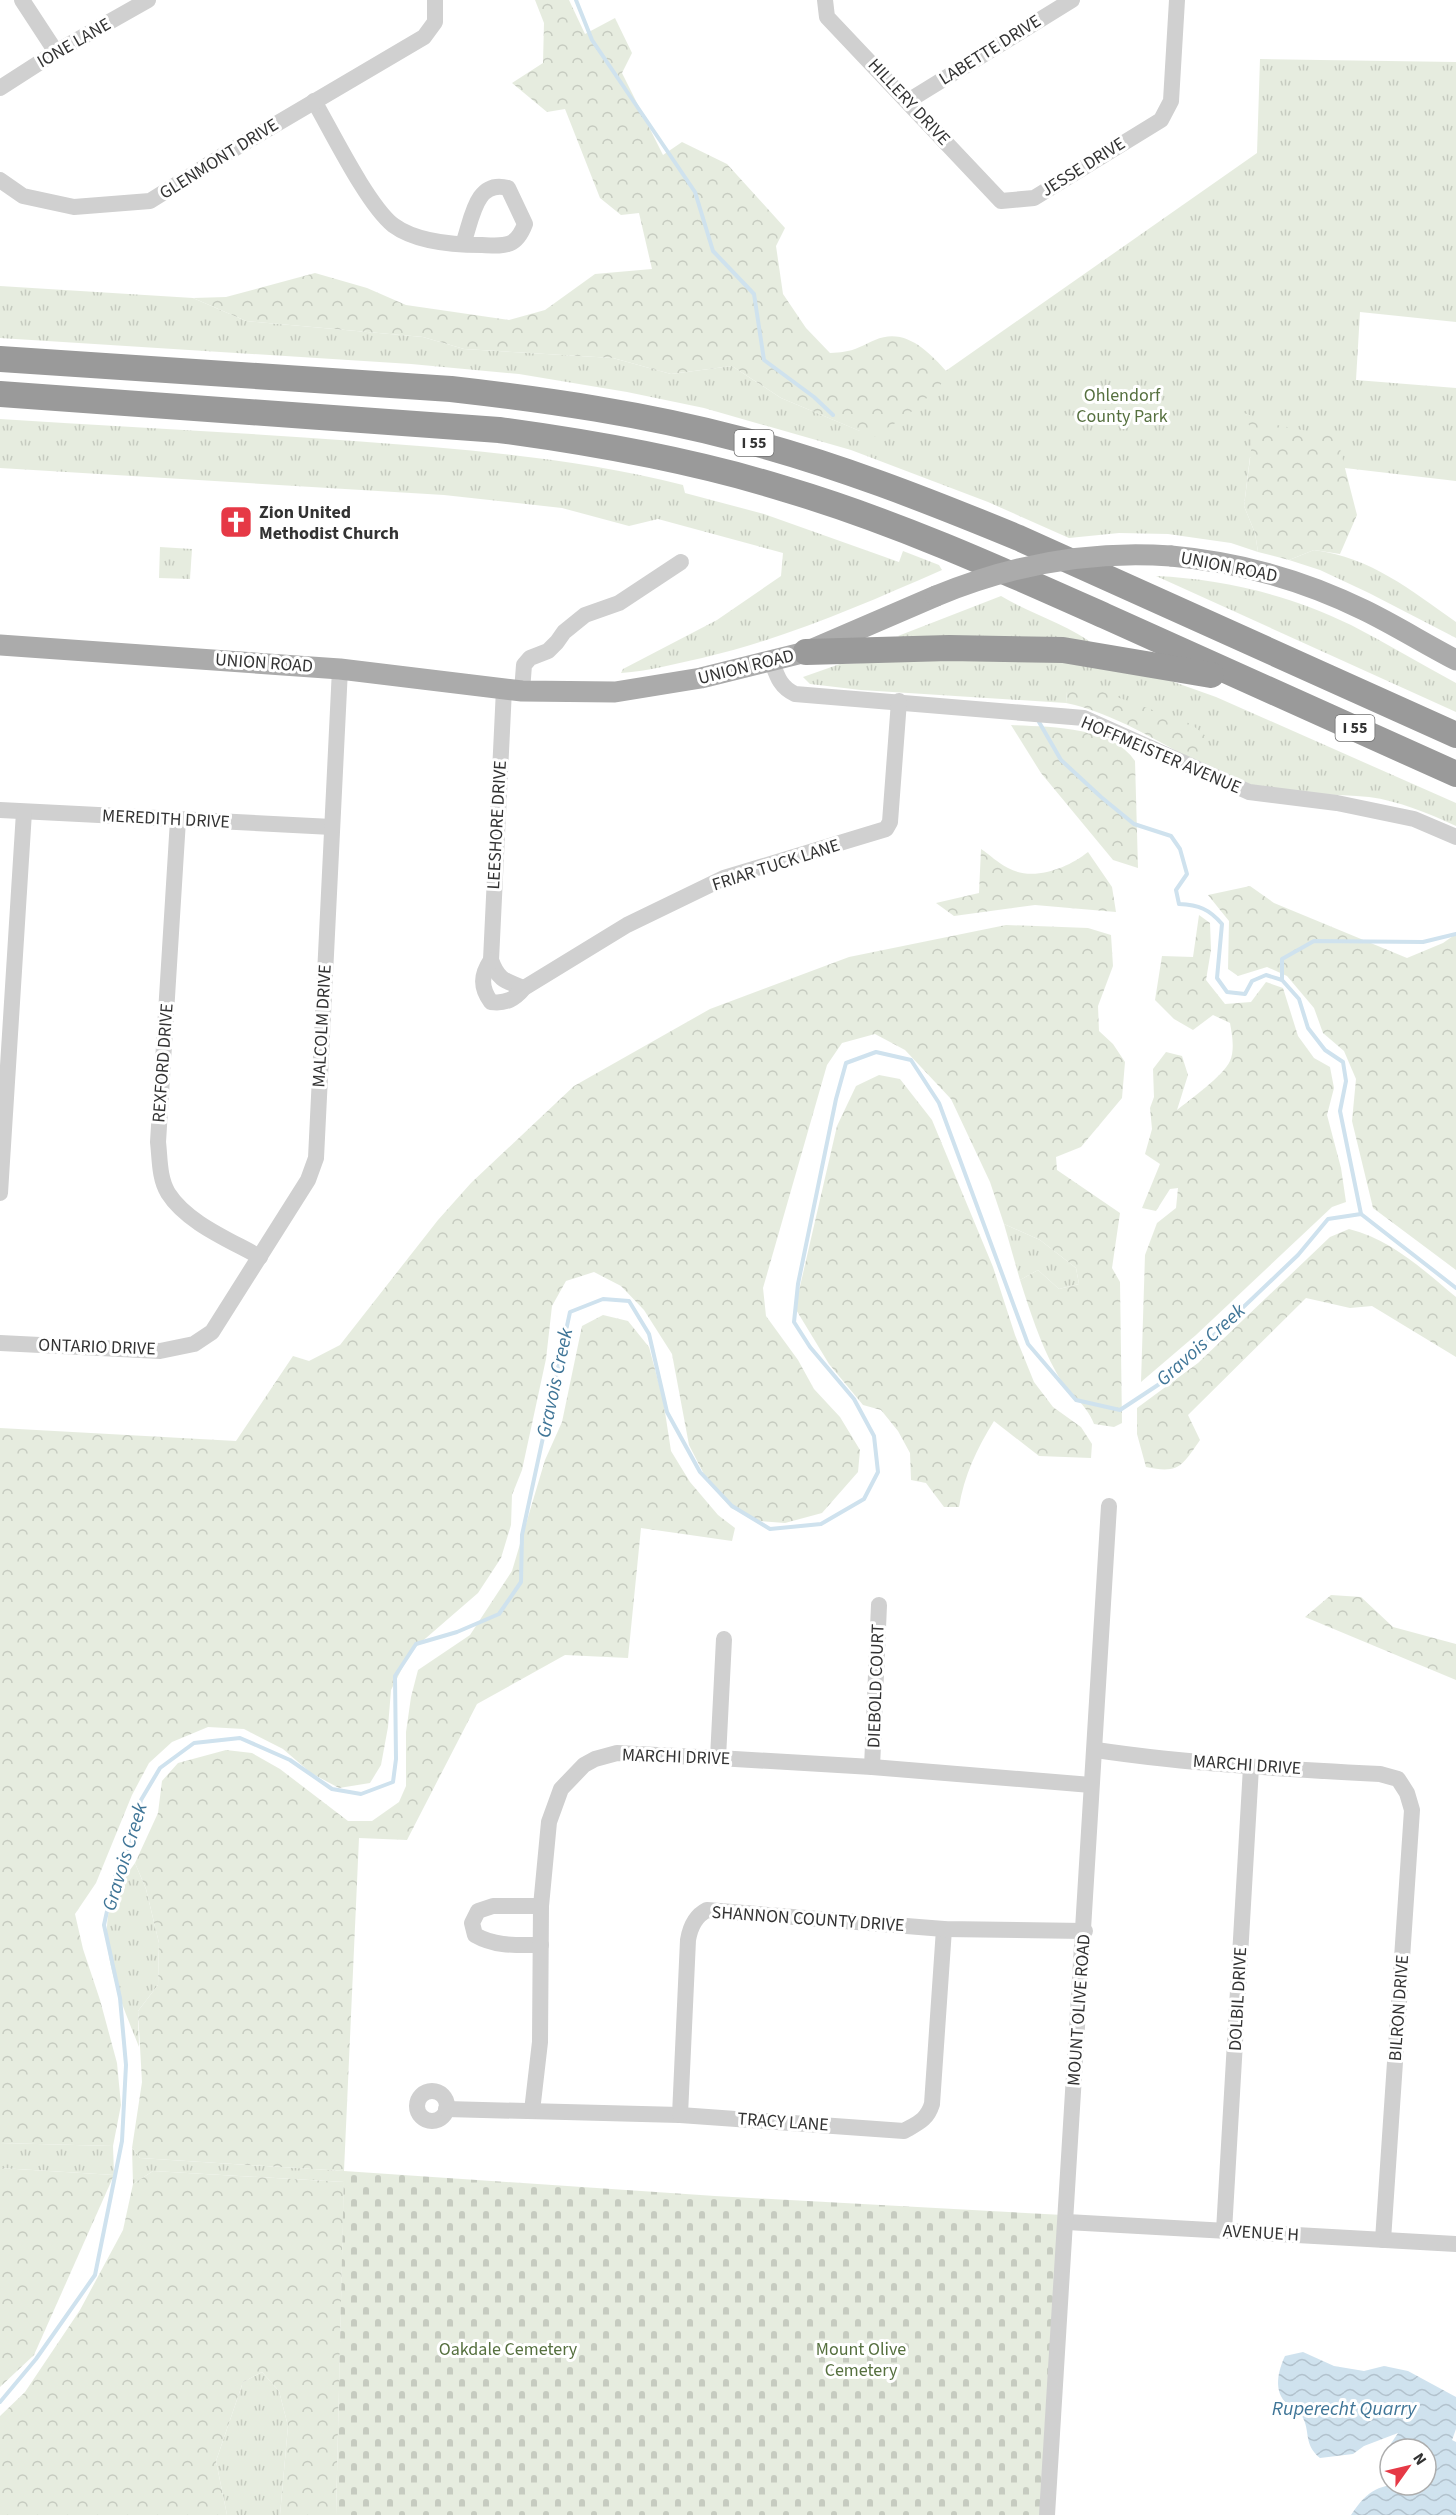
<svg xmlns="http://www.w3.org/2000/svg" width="1456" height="2515" viewBox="0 0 1456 2515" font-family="'Source Sans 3',sans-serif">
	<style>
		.grass { fill: url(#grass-tufts) }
		.forest { fill: url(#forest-crowns) }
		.cemetery { fill: url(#cemetery-stones) }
		.water { fill: url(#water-waves) }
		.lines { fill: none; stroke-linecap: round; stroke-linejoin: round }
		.stream { stroke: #cfe2ee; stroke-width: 4 }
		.minor { stroke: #d0d0d0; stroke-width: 16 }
		.major { stroke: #ababab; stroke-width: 21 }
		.highway { stroke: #9a9a9a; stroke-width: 26 }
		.major-bridge { stroke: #ababab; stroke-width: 21 }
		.labels { text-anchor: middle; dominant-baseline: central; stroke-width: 6; stroke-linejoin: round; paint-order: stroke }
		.shield { fill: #fff; stroke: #707070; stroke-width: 1.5 }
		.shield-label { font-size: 16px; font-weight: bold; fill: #333 }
		.street-label { font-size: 18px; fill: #333; stroke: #fff }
		.park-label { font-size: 18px; fill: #56703f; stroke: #fff }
		.poi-label { font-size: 18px; font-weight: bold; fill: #333; stroke: #fff; text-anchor: start }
		.water-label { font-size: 20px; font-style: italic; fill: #3f7597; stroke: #fff }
	</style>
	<defs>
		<pattern id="grass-tufts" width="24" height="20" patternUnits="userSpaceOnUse" patternTransform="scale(1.5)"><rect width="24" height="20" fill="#e6ecdf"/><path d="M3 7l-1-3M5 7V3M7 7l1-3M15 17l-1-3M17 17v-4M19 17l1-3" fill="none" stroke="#c6cbc0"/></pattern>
		<pattern id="forest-crowns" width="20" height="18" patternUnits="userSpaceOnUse" patternTransform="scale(1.5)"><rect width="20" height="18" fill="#e6ecdf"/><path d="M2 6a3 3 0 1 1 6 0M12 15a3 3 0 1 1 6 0" fill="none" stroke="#c6cbc0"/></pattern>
		<pattern id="cemetery-stones" width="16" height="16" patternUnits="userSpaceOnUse" patternTransform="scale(1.5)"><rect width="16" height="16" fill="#e6ecdf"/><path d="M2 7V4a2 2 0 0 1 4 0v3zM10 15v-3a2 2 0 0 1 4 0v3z" fill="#c6cbc0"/></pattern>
		<pattern id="water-waves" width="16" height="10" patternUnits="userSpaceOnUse" patternTransform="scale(1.5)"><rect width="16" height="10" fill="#cfe2ee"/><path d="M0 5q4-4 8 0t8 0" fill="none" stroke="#b2c2cd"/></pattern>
	</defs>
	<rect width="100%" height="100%" fill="#fff"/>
	<g class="grass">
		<path d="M1260 59 1456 62V322L1360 312 1356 380 1456 388V481L1250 457 1244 506 1255 533 1258 552 1231 543 1168 534 1119 533 1069 538 988 502 851 450 704 408 627 392 519 374 411 364 0 338V286L193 298 246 321 423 337 464 349 613 358 671 374 732 366 781 398 860 431 1257 153Z"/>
		<path d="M0 419C118 427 236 432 354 441 465 449 576 458 683 485L685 493 764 514 899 562 903 551 939 565 942 570C862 605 787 638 702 658 675 664 649 671 621 673L623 669 717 620 781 576 783 553 658 519 629 526 562 508 444 495 0 468Z"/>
		<path d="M160 547 192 549 190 579 159 578Z"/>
		<path d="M1314 550C1372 558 1409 589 1456 622V638L1369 593 1320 570 1289 560Z"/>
		<path d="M1156 576C1223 579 1290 595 1351 625 1386 643 1421 664 1456 683V712Z"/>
		<path d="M1001 596C1032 615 1068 624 1097 647L907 641 898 636Z"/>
		<path d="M1029 656 1157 676 1216 697 1456 803V826C1428 813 1399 801 1369 797 1324 793 1280 795 1236 782L1067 692 1066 703 861 690 810 684 803 677 840 664Z"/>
		<path d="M1004 1224 1040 1240 1076 1268 1079 1284 1059 1289 1038 1270 1020 1280Z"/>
		<path d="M135 1863 146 1889 159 1943 158 1985 138 2011 139 2047C121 2001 94 1943 114 1894 119 1884 128 1873 135 1863Z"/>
		<path d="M0 2143 113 2146 114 2175 0 2168Z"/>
		<path d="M132 2148 140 2158 344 2171V2182L153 2171 133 2184Z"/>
		<path d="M262 2372 279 2391 288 2426 280 2515H227L216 2461 243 2382Z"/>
	</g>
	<g class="forest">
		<path d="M535 0H569L585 34 615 18 632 53 622 73 663 155 682 142 727 164 785 228 776 246 783 294 806 328 830 353C853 352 855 349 875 340 905 327 928 351 947 372L936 394 925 399 909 414 874 437 781 398 732 366 671 374 613 358 464 349 423 337 246 321 193 298 226 297 315 273 367 288 406 305 509 320 545 310 595 274 652 269 639 213 621 215 600 198 565 109 547 112 512 83 543 63 544 23Z"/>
		<path d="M1244 413 1277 425 1337 437 1357 515 1340 554 1314 550 1289 560 1258 552 1255 533 1244 506 1253 435Z"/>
		<path d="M1095 689 1191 724 1207 737 1201 764C1158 742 1114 713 1066 703L1067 692Z"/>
		<path d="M1011 725C1049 727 1112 726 1135 761L1138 868 1113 860 1041 773Z"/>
		<path d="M981 849C990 855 998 863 1008 868 1033 882 1068 868 1088 852L1112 887 1116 912 1035 905 954 916 936 903 979 893Z"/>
		<path d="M1250 886 1274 903 1407 958 1443 943 1456 934V1270L1373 1208 1352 1121 1356 1079 1344 1051 1323 1033 1314 1008 1287 976 1267 967 1238 976 1228 969 1229 921 1208 895Z"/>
		<path d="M1199 915 1210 923 1211 950 1206 980 1225 1004 1251 1002 1266 982 1283 988 1298 1036 1314 1058 1330 1067 1334 1088 1327 1115 1341 1168 1346 1202 1332 1207 1196 1335 1141 1382 1145 1255 1157 1223 1176 1208 1178 1188 1170 1189 1156 1211 1142 1208 1160 1164 1145 1154 1152 1129 1150 1108 1154 1097 1153 1069 1166 1052 1182 1056 1188 1075 1177 1110C1191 1099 1223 1076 1230 1061 1235 1050 1232 1034 1230 1023L1213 1015 1193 1030 1174 1019 1155 1000 1162 956 1193 957Z"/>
		<path d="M1006 925 1088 928 1111 935 1113 966 1098 1006 1099 1031 1113 1044 1125 1062 1122 1098 1081 1147 1056 1157 1057 1170 1120 1213 1112 1268 1120 1282 1122 1423 1114 1427 1094 1424C1085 1401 1067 1393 1056 1372 1040 1343 1030 1311 1020 1280L1038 1270 1059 1289 1079 1284 1076 1268 1040 1240 1004 1224 990 1182 951 1099 905 1050 875 1034 842 1043 827 1065 763 1288 766 1316 798 1360 814 1389 840 1417 860 1450 858 1472 822 1513 785 1523 759 1521 731 1508 708 1482 689 1445 672 1354 644 1310 621 1286 594 1272 566 1281 552 1306 546 1359 522 1470 512 1495 511 1525 501 1558 478 1593 411 1651 391 1690 388 1727 381 1765 370 1783 339 1788 311 1773 283 1749 244 1729 208 1727 172 1742 149 1763 132 1795 96 1883 75 1914 83 1949 100 2000 117 2063 121 2105 113 2146 0 2143V1428L236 1441 293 1356 309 1361 340 1345 438 1220 471 1183 574 1086 710 1009 849 957Z"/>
		<path d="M879 1075 900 1079 932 1120 993 1267 1015 1335 1034 1382 1053 1407 1081 1427 1092 1444 1091 1458 1039 1456 994 1421C977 1448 964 1476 959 1507H944L926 1483 911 1480 910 1453 898 1431 881 1410 863 1405 829 1364 795 1308 837 1126 856 1086Z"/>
		<path d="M1349 1229C1392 1240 1422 1269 1456 1297V1357L1372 1306 1350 1308 1306 1298 1188 1415 1200 1440C1182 1466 1179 1474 1146 1467L1137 1434V1408L1198 1363 1330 1237Z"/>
		<path d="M603 1315 628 1321 649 1347 663 1399 671 1451 690 1482 718 1515 735 1528 732 1541 641 1528 628 1658 565 1655 477 1704 407 1840 359 1838 344 2171 140 2158 132 2148 142 2082 138 2011 158 1985 159 1943 146 1889 135 1863 158 1813 162 1781 178 1763 226 1750 252 1753 280 1769 348 1821H372L399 1802 406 1786V1732L411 1697 418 1670 470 1635 512 1571 545 1460 562 1422 582 1326Z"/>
		<path d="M1331 1595 1361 1597 1393 1627 1456 1644V1680L1305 1617Z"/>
		<path d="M0 2168 114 2175 34 2355 0 2387Z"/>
		<path d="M153 2171 344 2182 336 2515H280L288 2426 279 2391 262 2372 243 2382 216 2461 227 2515H0V2416L25 2392 80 2310 123 2230 133 2184Z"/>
	</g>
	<path class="cemetery" d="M344 2171 715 2196 1063 2215 1043 2515H336Z"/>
	<path class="water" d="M1303 2352 1334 2366 1364 2371 1384 2366 1408 2371 1456 2397V2429L1452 2440 1456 2442V2515H1351C1374 2480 1388 2485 1426 2485V2449H1390V2456L1388 2448 1398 2433 1364 2446 1353 2454 1320 2458C1303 2444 1311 2432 1302 2416 1299 2411 1292 2408 1287 2404 1273 2391 1278 2371 1285 2356Z"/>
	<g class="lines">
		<g class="stream">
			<path d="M576 0 592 40 695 192 713 251 754 294 764 360 814 397 833 415"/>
			<path d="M1039 722 1061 760 1101 797 1134 824 1171 836 1180 849 1187 874 1176 890 1179 904C1199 905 1209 909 1222 924L1217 978 1227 992 1245 994 1252 981 1266 975 1282 980 1299 999 1308 1028 1325 1050 1343 1062 1346 1081 1340 1111 1361 1214"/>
			<path d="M1282 980V959L1314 941 1423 942 1456 934"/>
			<path d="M0 2402 36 2359 95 2275 122 2141 126 2065 120 1998 104 1925 114 1879 132 1840 141 1800 160 1768 194 1743 240 1738 290 1760 332 1789 361 1794 393 1782 396 1759 395 1676 416 1644 457 1632 499 1614 521 1582 522 1535 570 1312 603 1299 629 1301 649 1334 667 1412 700 1472 732 1506 770 1529 821 1524 864 1499 878 1472 874 1436 854 1399 810 1347 794 1322 798 1284 836 1099 846 1063 876 1052 911 1060 939 1103 1028 1344 1076 1400 1120 1410 1170 1377 1298 1255 1328 1219 1361 1214 1456 1288"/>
		</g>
		<g class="minor">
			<path d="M22 0 56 52"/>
			<path d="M825 0 827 17 1001 201 1034 198 1161 120 1171 101 1177 0"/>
			<path d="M0 88 56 52 148 0"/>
			<path d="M314 101C332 132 367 204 393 225 416 242 454 245 482 245 505 246 516 248 525 224L508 188C475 179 472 220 463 244"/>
			<path d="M908 101 1072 0"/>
			<path d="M0 180 23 196 74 207 150 201 222 156 424 37 435 22V0"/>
			<path d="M772 662C777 676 780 687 795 694L1084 718 1249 792 1337 803 1414 819 1456 837"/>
			<path d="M504 689 491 960C498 980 505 981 524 988"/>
			<path d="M522 691 524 665 530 658 548 651 557 642 564 632 585 615 619 603 681 562"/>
			<path d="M0 810 332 827"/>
			<path d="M178 820 158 1142C160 1159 159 1178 168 1193 187 1223 230 1240 260 1257"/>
			<path d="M491 960C481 975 480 987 491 1002 506 1004 515 999 524 988L627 925 724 878 886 829 890 822 899 701"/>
			<path d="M0 1193 24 812"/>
			<path d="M0 1343 160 1351 194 1344 212 1332 308 1180 316 1158 340 669"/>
			<path d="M1096 1750C1190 1764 1285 1769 1380 1774L1398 1779 1407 1793 1412 1810 1383 2240"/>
			<path d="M718 1758 724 1639"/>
			<path d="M872 1767 879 1605"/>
			<path d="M541 1906H493L478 1911 472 1923 475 1935C496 1947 517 1945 541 1945"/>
			<circle cx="432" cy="2106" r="15"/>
			<path d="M446 2109 680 2115 904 2131C918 2123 927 2120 932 2104L944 1929"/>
			<path d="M532 2111 540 2042 541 1906 549 1822 561 1789 584 1765 595 1759 617 1753 718 1758 872 1767 1091 1785"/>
			<path d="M680 2115 688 1940C690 1928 695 1916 707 1910L944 1929 1085 1931"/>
			<path d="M1067 2222 1456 2244"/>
			<path d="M1224 2231 1251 1767"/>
			<path d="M1047 2515 1109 1506"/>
		</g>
		<g class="major">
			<path d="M1171 556C1238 562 1303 580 1364 610 1395 625 1425 644 1456 660"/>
			<path d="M0 645 340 669 522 691 615 692 701 678 806 652 936 596"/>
		</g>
		<g class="highway">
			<path d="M0 359 451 389C548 400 645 414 739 439 835 464 927 500 1019 538L1456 735"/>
			<path d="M0 394 499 430C596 443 692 460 785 489 896 522 1000 569 1105 616 1222 668 1339 721 1456 774"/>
			<path d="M806 652 949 648 1063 650 1211 675"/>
		</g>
		<path class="major-bridge" d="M936 596C1011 565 1090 550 1171 556"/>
	</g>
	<defs>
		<g id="church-square" transform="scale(1.725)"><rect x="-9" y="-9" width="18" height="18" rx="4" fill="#e63946" stroke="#fff"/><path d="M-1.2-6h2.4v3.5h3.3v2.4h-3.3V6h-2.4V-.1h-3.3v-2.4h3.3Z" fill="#fff"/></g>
	</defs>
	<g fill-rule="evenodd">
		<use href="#church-square" x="236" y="522"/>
	</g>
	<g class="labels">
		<g class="shield">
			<rect x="734.5" y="430" width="39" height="26" rx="4.5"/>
			<rect x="1335.5" y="715" width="39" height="26" rx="4.5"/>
		</g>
		<g class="shield-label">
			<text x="754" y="443">I 55</text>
			<text x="1355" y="728">I 55</text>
		</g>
		<g class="street-label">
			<text transform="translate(74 43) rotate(-30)">IONE LANE</text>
			<text transform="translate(990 50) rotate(-32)">LABETTE DRIVE</text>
			<text transform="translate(909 102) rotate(47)">HILLERY DRIVE</text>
			<text transform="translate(219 159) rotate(-32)">GLENMONT DRIVE</text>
			<text transform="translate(1083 167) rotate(-32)">JESSE DRIVE</text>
			<text transform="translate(1229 567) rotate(11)">UNION ROAD</text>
			<text transform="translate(264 663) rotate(4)">UNION ROAD</text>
			<text transform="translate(746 667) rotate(-14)">UNION ROAD</text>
			<text transform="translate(1161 755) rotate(23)">HOFFMEISTER AVENUE</text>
			<text transform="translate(166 819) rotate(3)">MEREDITH DRIVE</text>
			<text transform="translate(497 825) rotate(-87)">LEESHORE DRIVE</text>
			<text transform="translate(776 865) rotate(-18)">FRIAR TUCK LANE</text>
			<text transform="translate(322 1026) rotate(-87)">MALCOLM DRIVE</text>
			<text transform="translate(163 1063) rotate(-86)">REXFORD DRIVE</text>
			<text transform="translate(97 1347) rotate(2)">ONTARIO DRIVE</text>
			<text transform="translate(876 1686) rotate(-88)">DIEBOLD COURT</text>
			<text transform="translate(676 1757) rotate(2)">MARCHI DRIVE</text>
			<text transform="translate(1247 1765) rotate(4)">MARCHI DRIVE</text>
			<text transform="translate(808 1919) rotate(4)">SHANNON COUNTY DRIVE</text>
			<text transform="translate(1238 1999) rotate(-87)">DOLBIL DRIVE</text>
			<text transform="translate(1399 2008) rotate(-86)">BILRON DRIVE</text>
			<text transform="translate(1079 2010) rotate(-86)">MOUNT OLIVE ROAD</text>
			<text transform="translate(783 2122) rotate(4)">TRACY LANE</text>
			<text transform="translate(1261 2233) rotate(3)">AVENUE H</text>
		</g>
		<g class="park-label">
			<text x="1122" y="395">Ohlendorf<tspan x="1122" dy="21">County Park</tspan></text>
			<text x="508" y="2349">Oakdale Cemetery</text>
			<text x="861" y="2349">Mount Olive<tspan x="861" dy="21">Cemetery</tspan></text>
		</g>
		<g class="poi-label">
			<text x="259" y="512">Zion United<tspan x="259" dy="21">Methodist Church</tspan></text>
		</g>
		<g class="water-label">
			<text transform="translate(1201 1345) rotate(-42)">Gravois Creek</text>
			<text transform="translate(555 1383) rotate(-78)">Gravois Creek</text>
			<text transform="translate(125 1857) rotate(-73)">Gravois Creek</text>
			<text x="1344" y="2409">Ruperecht Quarry</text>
		</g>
	</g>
	<g transform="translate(1408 2467) rotate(56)"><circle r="28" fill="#ffffff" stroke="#adadad" stroke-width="1.5"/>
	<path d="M0-4.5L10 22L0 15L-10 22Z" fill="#e63946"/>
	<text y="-9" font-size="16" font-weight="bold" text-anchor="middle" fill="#333333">N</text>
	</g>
</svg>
